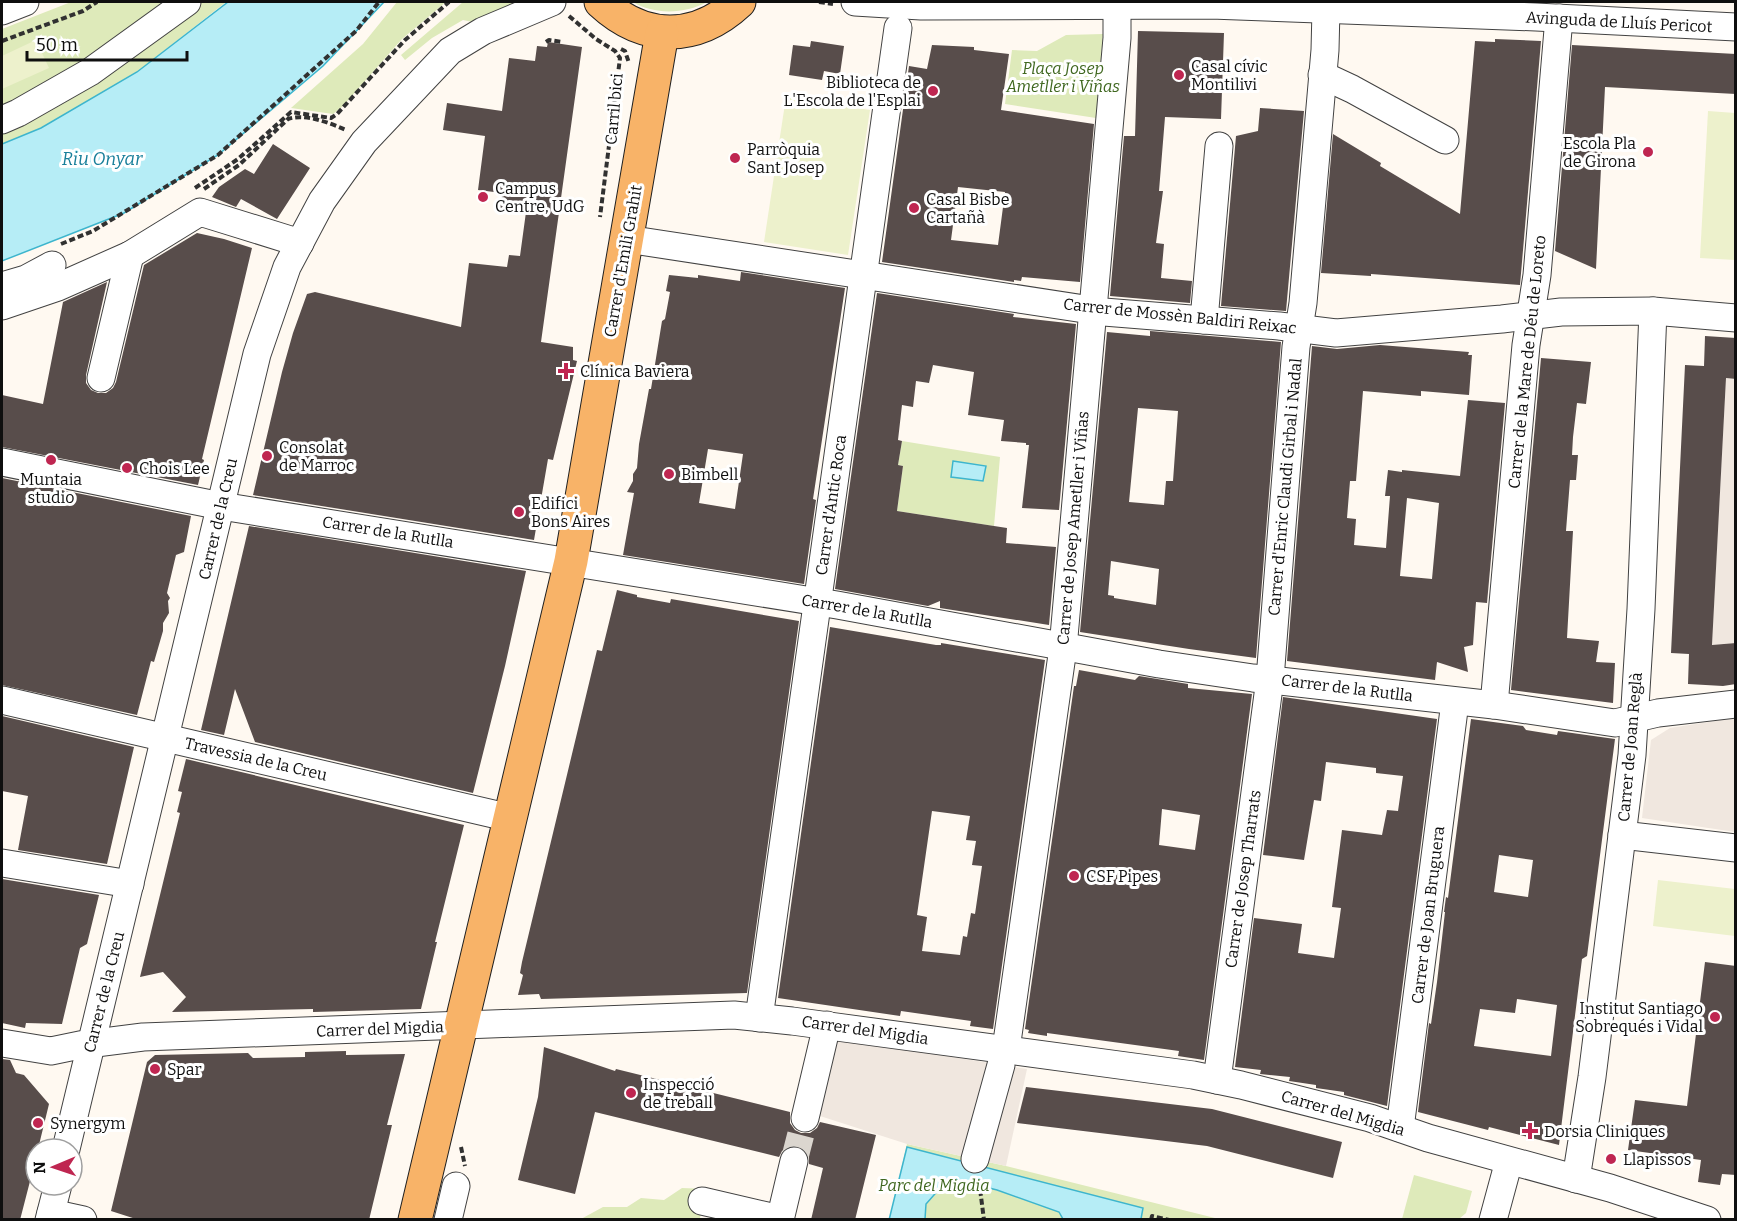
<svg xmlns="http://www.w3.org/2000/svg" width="1737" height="1221" viewBox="0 0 1737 1221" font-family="Bitter,serif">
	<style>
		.green { fill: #deeaba }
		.pitch { fill: #edf1cc }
		.plaza { fill: #f0e7df }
		.water { fill: #b6edf6; stroke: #3db5cd; stroke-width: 1.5 }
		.building { fill: #584d4b; fill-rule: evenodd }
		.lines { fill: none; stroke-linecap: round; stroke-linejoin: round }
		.minor-tunnel { stroke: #dbd6cf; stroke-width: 27; stroke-dasharray: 27 14; stroke-linecap: butt }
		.minor-casing { stroke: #424242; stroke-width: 29 }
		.major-casing { stroke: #202020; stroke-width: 35 }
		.path { stroke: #313131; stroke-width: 4; stroke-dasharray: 6 3; stroke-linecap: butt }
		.minor { stroke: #fff; stroke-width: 27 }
		.major { stroke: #f8b368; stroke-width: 33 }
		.poi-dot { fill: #bf2651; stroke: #fff; stroke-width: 2 }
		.labels { text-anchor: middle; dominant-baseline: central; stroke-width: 6; stroke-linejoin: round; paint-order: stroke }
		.street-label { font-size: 16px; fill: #0f0f0f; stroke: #fff }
		.poi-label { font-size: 16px; fill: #0f0f0f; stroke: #fff; text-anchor: start }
		.park-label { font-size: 16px; font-style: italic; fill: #3f671f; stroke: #fff }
		.water-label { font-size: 18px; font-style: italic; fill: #187f9a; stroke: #fff }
	</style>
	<rect width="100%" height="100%" fill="#fff9f1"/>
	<g class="green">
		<path d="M71 2H226L137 72 41 128 2 144V29Z"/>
		<path d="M397 2H446L402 39 343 106 333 114 291 108 363 44Z"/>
		<path d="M463 2H523L477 23 463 20 432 38 405 60 401 55Z"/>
		<path d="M633 2H707C685 14 654 15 633 2Z"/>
		<path d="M1103 34 1096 118 1005 104 1012 50 1037 51 1066 35Z"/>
		<path d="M902 441 1000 457 994 526 897 511 903 466 898 465Z"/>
		<path d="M907 1144 1006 1166 1219 1219 889 1220Z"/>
		<path d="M1414 1175 1472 1191 1466 1213 1459 1219H1402Z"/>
		<path d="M682 1188 707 1189 700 1218 707 1219H581L603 1207H627L641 1198 664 1200Z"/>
	</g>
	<g class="pitch">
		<path d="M36 40 49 68 2 89V56Z"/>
		<path d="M786 97 870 110 848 255 764 242Z"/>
		<path d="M1708 111 1735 113V260L1700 258Z"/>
		<path d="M1658 880 1735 889V936L1653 926Z"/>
	</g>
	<g class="plaza">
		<path d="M1726 378 1735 379V643L1712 645Z"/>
		<path d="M1735 718V832L1642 818 1651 740 1670 728Z"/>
		<path d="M834 1038 1027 1069 1006 1166 907 1144 820 1116Z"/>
	</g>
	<g class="water">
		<path d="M228 2H384L323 66 218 155 124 213 2 261V144L41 128 137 72Z"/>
		<path d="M953 461 986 466 983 481 951 477Z"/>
		<path d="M907 1147 1143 1208 1141 1219H1063L1059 1212 997 1190 949 1178 926 1204 925 1219 889 1220Z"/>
	</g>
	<g class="building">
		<path d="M1138 31 1224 33 1221 119 1165 117 1159 191H1163L1156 243 1164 244 1161 278 1192 281 1190 303 1110 296 1124 136H1135Z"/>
		<path d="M1495 39 1541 41 1520 285 1371 274V276L1321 273 1333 134 1381 163 1380 166 1460 214 1475 41 1495 42Z"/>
		<path d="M811 41 844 46 840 74 824 71 822 80 789 75 793 45 810 47Z"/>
		<path d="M548 42 582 47 541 342 573 347V360L577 361 553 460 548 459 534 540 253 495 282 372 293 333 307 294 315 292 461 327 469 263 507 267 509 255 520 256 526 212 500 209 502 193 478 190 485 136 443 130 447 103 502 111 509 58 535 61 537 46 547 47Z"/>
		<path d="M932 45 974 47V50L1009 54 1001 110 1094 124 1080 282 1022 277 1021 281 1014 280V282L882 262 909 66 927 69ZM958 187 1005 192 998 245 951 240Z"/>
		<path d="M1572 45 1736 54V94L1605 87 1596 269 1555 251Z"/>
		<path d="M1260 108 1304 111 1286 311 1221 306 1236 136 1258 131Z"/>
		<path d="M273 144 310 168 277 219 241 199 236 207 212 197 219 187 245 169 254 174Z"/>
		<path d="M197 233 224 239 252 248 202 459 204 460 198 485 2 447V395L43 404 63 302 107 282 86 375V383L91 390 98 393H106L113 388 116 382 144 265Z"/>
		<path d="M741 272 845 288 813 499 816 500 804 584 623 555 634 493 627 492 633 481V474L637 468 639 444 649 389H651L662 321 665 319 670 292 666 291 669 275 698 278V275L740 281ZM708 449 743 454 735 509 699 503Z"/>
		<path d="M877 293 1014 314 1013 317 1076 324 1059 510 1022 508 1029 445H1026V443L1001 441 1004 420 968 415 974 372 933 365 929 383 916 381 913 407 902 405 898 440 902 441 898 465 903 466 897 511 1007 528 1006 543 1056 547 1049 625 940 608V601L928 606 835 589Z"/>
		<path d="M1150 331 1281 342 1256 658 1189 649 1080 632 1107 332 1150 336ZM1138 408 1178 411 1173 481H1166L1164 505 1129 502ZM1111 561 1159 569 1156 605 1114 598V596L1108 595Z"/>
		<path d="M1705 336 1736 338V379L1726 378 1712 645 1736 643V684L1723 686 1688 684 1689 654 1671 653 1685 365 1704 366Z"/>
		<path d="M1380 345 1469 352 1468 355H1472L1469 395 1421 391V396L1363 391 1356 481H1350L1347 518 1356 519 1354 545 1386 548 1390 496H1385L1388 470 1402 472V470L1460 476 1468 400 1505 403 1487 603 1476 602 1473 645 1464 647 1468 672 1437 662 1435 680 1287 661 1312 346 1337 349ZM1407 498 1439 503 1432 579 1400 576Z"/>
		<path d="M1541 358 1591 362 1586 404 1577 403 1573 437 1572 455H1578L1576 480H1570L1566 531H1573L1567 638 1599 641 1596 662 1615 663 1613 703 1511 690Z"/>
		<path d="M2 478 191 516 184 552 176 555 167 593 170 598 168 601 169 613 163 623V631L154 662 151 661 137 715 2 685Z"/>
		<path d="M249 526 526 571 505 666 473 793 255 742 235 689 224 735 201 730Z"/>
		<path d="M617 590 637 595V597L670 603 671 599 799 621 747 993 541 999 539 994 518 995 523 975 520 973 522 962 597 650 602 651Z"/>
		<path d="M830 627 936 645H941V643L1045 660 993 1029 970 1026 971 1021 901 1011 900 1016 778 998ZM932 811 970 816 966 840 976 841 972 865 982 866 975 914 971 913 967 937 963 936 960 955 922 951 927 917 917 915Z"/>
		<path d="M1079 670 1135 680 1139 676 1188 684V688L1252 694 1204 1060 1178 1056 1179 1051 1047 1033V1036L1028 1033 1029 1030 1025 1029 1074 686H1076ZM1162 809 1200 815 1195 850 1159 845Z"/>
		<path d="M1283 697 1437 719 1387 1106 1344 1095V1092L1316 1088V1085L1289 1081 1290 1077 1260 1074 1261 1070 1235 1067 1254 918 1302 924 1298 953 1334 958 1341 908 1332 907 1342 830 1382 835 1387 810 1398 811 1403 776 1376 773V768L1326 762 1321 801 1314 800 1304 860 1263 855Z"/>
		<path d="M2 716 134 747 107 864 18 850 28 796 2 791Z"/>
		<path d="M1471 719 1523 726 1526 730 1557 735 1558 731 1615 739 1587 956 1582 959 1559 1145 1489 1127 1488 1130 1418 1112 1429 1023 1431 1024 1437 982 1445 912H1444L1446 897 1448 898ZM1499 855 1533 860 1528 897 1494 892ZM1517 999 1557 1005 1551 1056 1474 1046 1480 1009 1515 1013Z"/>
		<path d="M186 759 464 825 435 942H437L421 1009 313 1012V1009L172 1012 186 997 163 972 140 977 180 813 177 812 182 792 178 791Z"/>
		<path d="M2 879 99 895 87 944 80 948 62 1024 26 1023 25 1028 2 1023Z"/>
		<path d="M1705 962 1736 966V1175L1722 1174 1720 1185 1698 1182 1701 1160 1628 1150 1635 1100 1687 1106Z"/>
		<path d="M544 1047 615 1071 616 1069 790 1112V1123L795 1130 801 1133H810L817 1128 820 1122 876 1135 855 1220H811L823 1168 809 1164V1156L805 1150 798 1146H789L782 1151 779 1157 595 1112 575 1194 518 1180 538 1097Z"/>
		<path d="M346 1051V1055L405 1054 387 1125H392L369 1220H139L111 1211 147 1062 155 1055 248 1053 253 1058 305 1057V1052Z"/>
		<path d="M2 1059 10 1060 16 1073 24 1075 49 1104 38 1149H36V1158L20 1220H2Z"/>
		<path d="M1026 1087 1212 1109 1342 1142 1333 1178 1207 1146 1017 1123Z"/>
	</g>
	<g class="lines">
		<path class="minor-tunnel" d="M794 1161 805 1118"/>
		<g class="minor-casing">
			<g id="minor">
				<path d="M855 2 921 6 1211 5 1536 17 1736 27"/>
				<path d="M2 11 25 2"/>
				<path d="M1322 75 1352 89 1445 140"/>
				<path d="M2 120 18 113 90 72 187 2"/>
				<path d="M627 239 1104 312 1279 326 1336 333 1502 319 1561 312 1653 311 1736 318"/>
				<path d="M2 286 26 279 52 265"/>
				<path d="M2 306 58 287 130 255 200 212 300 243"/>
				<path d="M1204 320 1219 146"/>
				<path d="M101 378 130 255"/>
				<path d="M2 462 221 506 837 605 1159 664 1253 678 1494 705 1615 723 1658 713 1736 704"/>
				<path d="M2 700 511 818"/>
				<path d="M1494 705 1526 345 1537 275 1559 18"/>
				<path d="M1622 835 1736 848"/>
				<path d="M2 863 130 884"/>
				<path d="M759 1018 898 28"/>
				<path d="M2 1043 51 1051 80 1045 143 1037 734 1015 792 1021 1193 1075 1241 1085 1370 1118 1428 1138 1610 1188 1707 1220"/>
				<path d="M1006 1049 1063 648 1117 38V5"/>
				<path d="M1217 1080 1270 679 1296 347 1303 303 1325 50 1326 9"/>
				<path d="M805 1118 827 1025"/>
				<path d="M1400 1128 1455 702"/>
				<path d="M66 1149 257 354 287 267 322 201 364 142 450 51 483 31 552 2"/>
				<path d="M975 1159 1001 1065"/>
				<path d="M1576 1179 1592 1077 1632 755 1641 609 1653 311"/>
				<path d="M702 1201 780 1219"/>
				<path d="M51 1213 83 1220"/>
				<path d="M49 1220 58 1185"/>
				<path d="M448 1220 456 1186"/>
				<path d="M780 1220 794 1161"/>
				<path d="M1493 1220 1509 1161"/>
			</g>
		</g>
		<g class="major-casing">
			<g id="major">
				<path d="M601 2C644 42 696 42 739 2"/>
				<path d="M415 1220 571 561 662 33"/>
			</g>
		</g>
		<g class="path">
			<path d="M819 2 833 4"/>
			<path d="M569 16 596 39 615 51 620 58 600 217"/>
			<path d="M2 41 83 11 97 2"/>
			<path d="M546 42 549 40 562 42"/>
			<path d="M621 49 625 51 629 63"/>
			<path d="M195 188 238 159 291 112 331 118 337 114 405 40 449 2"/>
			<path d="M204 189 239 165 288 119C305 113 330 123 346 130"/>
			<path d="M61 244 93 231 218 155 356 31 379 2"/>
			<path d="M461 1147 465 1166"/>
			<path d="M979 1181 984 1220"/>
			<path d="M1151 1220 1152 1216 1169 1220"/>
		</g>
		<use href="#minor" class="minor"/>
		<use href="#major" class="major"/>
	</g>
	<g class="poi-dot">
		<circle cx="1179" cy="75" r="6"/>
		<circle cx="933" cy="91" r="6"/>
		<circle cx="1648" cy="152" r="6"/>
		<circle cx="735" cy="158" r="6"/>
		<circle cx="483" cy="197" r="6"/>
		<circle cx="914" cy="208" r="6"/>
		<path d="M563 362h6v6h6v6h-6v6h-6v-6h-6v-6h6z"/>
		<circle cx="267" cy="456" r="6"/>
		<circle cx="51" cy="460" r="6"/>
		<circle cx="127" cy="468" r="6"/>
		<circle cx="669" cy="474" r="6"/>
		<circle cx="519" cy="512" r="6"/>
		<circle cx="1074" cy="876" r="6"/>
		<circle cx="1715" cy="1017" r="6"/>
		<circle cx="155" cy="1069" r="6"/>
		<circle cx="631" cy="1093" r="6"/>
		<circle cx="38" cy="1123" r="6"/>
		<path d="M1527 1122h6v6h6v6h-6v6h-6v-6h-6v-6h6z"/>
		<circle cx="1611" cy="1159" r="6"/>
	</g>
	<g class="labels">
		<g class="street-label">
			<text transform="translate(1619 22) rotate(3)">Avinguda de Lluís Pericot</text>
			<text transform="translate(614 109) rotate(-85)">Carril bici</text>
			<text transform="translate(623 261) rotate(-80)">Carrer d'Emili Grahit</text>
			<text transform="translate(1180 316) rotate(6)">Carrer de Mossèn Baldiri Reixac</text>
			<text transform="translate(1527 362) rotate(-84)">Carrer de la Mare de Déu de Loreto</text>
			<text transform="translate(1285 487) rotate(-85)">Carrer d'Enric Claudi Girbal i Nadal</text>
			<text transform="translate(831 505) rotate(-82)">Carrer d'Antic Roca</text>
			<text transform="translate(218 519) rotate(-77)">Carrer de la Creu</text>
			<text transform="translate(1073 528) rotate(-85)">Carrer de Josep Ametller i Viñas</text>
			<text transform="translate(388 532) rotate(9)">Carrer de la Rutlla</text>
			<text transform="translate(867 611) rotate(10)">Carrer de la Rutlla</text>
			<text transform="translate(1347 688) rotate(7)">Carrer de la Rutlla</text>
			<text transform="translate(1630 747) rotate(-85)">Carrer de Joan Reglà</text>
			<text transform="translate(256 759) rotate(13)">Travessia de la Creu</text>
			<text transform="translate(1243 879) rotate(-82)">Carrer de Josep Tharrats</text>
			<text transform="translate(1428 915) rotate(-83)">Carrer de Joan Bruguera</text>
			<text transform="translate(104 992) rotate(-76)">Carrer de la Creu</text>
			<text transform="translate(380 1029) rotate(-2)">Carrer del Migdia</text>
			<text transform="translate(865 1030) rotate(8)">Carrer del Migdia</text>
			<text transform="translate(1343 1113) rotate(16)">Carrer del Migdia</text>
		</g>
		<g class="poi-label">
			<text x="1191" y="66">Casal cívic<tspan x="1191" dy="18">Montilivi</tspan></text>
			<text x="921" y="82" text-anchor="end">Biblioteca de<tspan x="921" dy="18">L'Escola de l'Esplai</tspan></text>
			<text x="1636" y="143" text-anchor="end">Escola Pla<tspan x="1636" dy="18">de Girona</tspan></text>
			<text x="747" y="149">Parròquia<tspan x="747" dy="18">Sant Josep</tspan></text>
			<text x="495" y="188">Campus<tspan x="495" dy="18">Centre, UdG</tspan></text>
			<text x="926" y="199">Casal Bisbe<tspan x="926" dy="18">Cartañà</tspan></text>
			<text x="580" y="371">Clínica Baviera</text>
			<text x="279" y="447">Consolat<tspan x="279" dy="18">de Marroc</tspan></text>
			<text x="139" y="468">Chois Lee</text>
			<text x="681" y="474">Bimbell</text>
			<text x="51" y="479" text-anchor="middle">Muntaia<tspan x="51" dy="18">studio</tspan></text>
			<text x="531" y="503">Edifici<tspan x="531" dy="18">Bons Aires</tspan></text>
			<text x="1086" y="876">CSF Pipes</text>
			<text x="1703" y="1008" text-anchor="end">Institut Santiago<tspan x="1703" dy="18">Sobrequés i Vidal</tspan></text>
			<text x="167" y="1069">Spar</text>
			<text x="643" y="1084">Inspecció<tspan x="643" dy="18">de treball</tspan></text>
			<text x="50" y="1123">Synergym</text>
			<text x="1544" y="1131">Dorsia Cliniques</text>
			<text x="1623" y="1159">Llapissos</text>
		</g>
		<g class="park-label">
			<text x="1063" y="68">Plaça Josep<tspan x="1063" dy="18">Ametller i Viñas</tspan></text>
			<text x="934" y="1185">Parc del Migdia</text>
		</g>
		<g class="water-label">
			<text x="102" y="159">Riu Onyar</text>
		</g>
	</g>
	<rect width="1737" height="1221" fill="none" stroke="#0f0f0f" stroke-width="6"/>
	<g transform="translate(54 1167) rotate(268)"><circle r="28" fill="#ffffff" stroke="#9f9f9f" stroke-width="1.5"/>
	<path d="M0-4.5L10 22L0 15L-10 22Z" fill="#bf2651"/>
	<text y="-9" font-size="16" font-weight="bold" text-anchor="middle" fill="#0f0f0f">N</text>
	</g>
	<path d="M27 51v9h160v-9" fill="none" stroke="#0f0f0f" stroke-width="3"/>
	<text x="36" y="51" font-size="18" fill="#0f0f0f" stroke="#ffffff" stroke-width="4.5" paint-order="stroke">50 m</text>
</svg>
